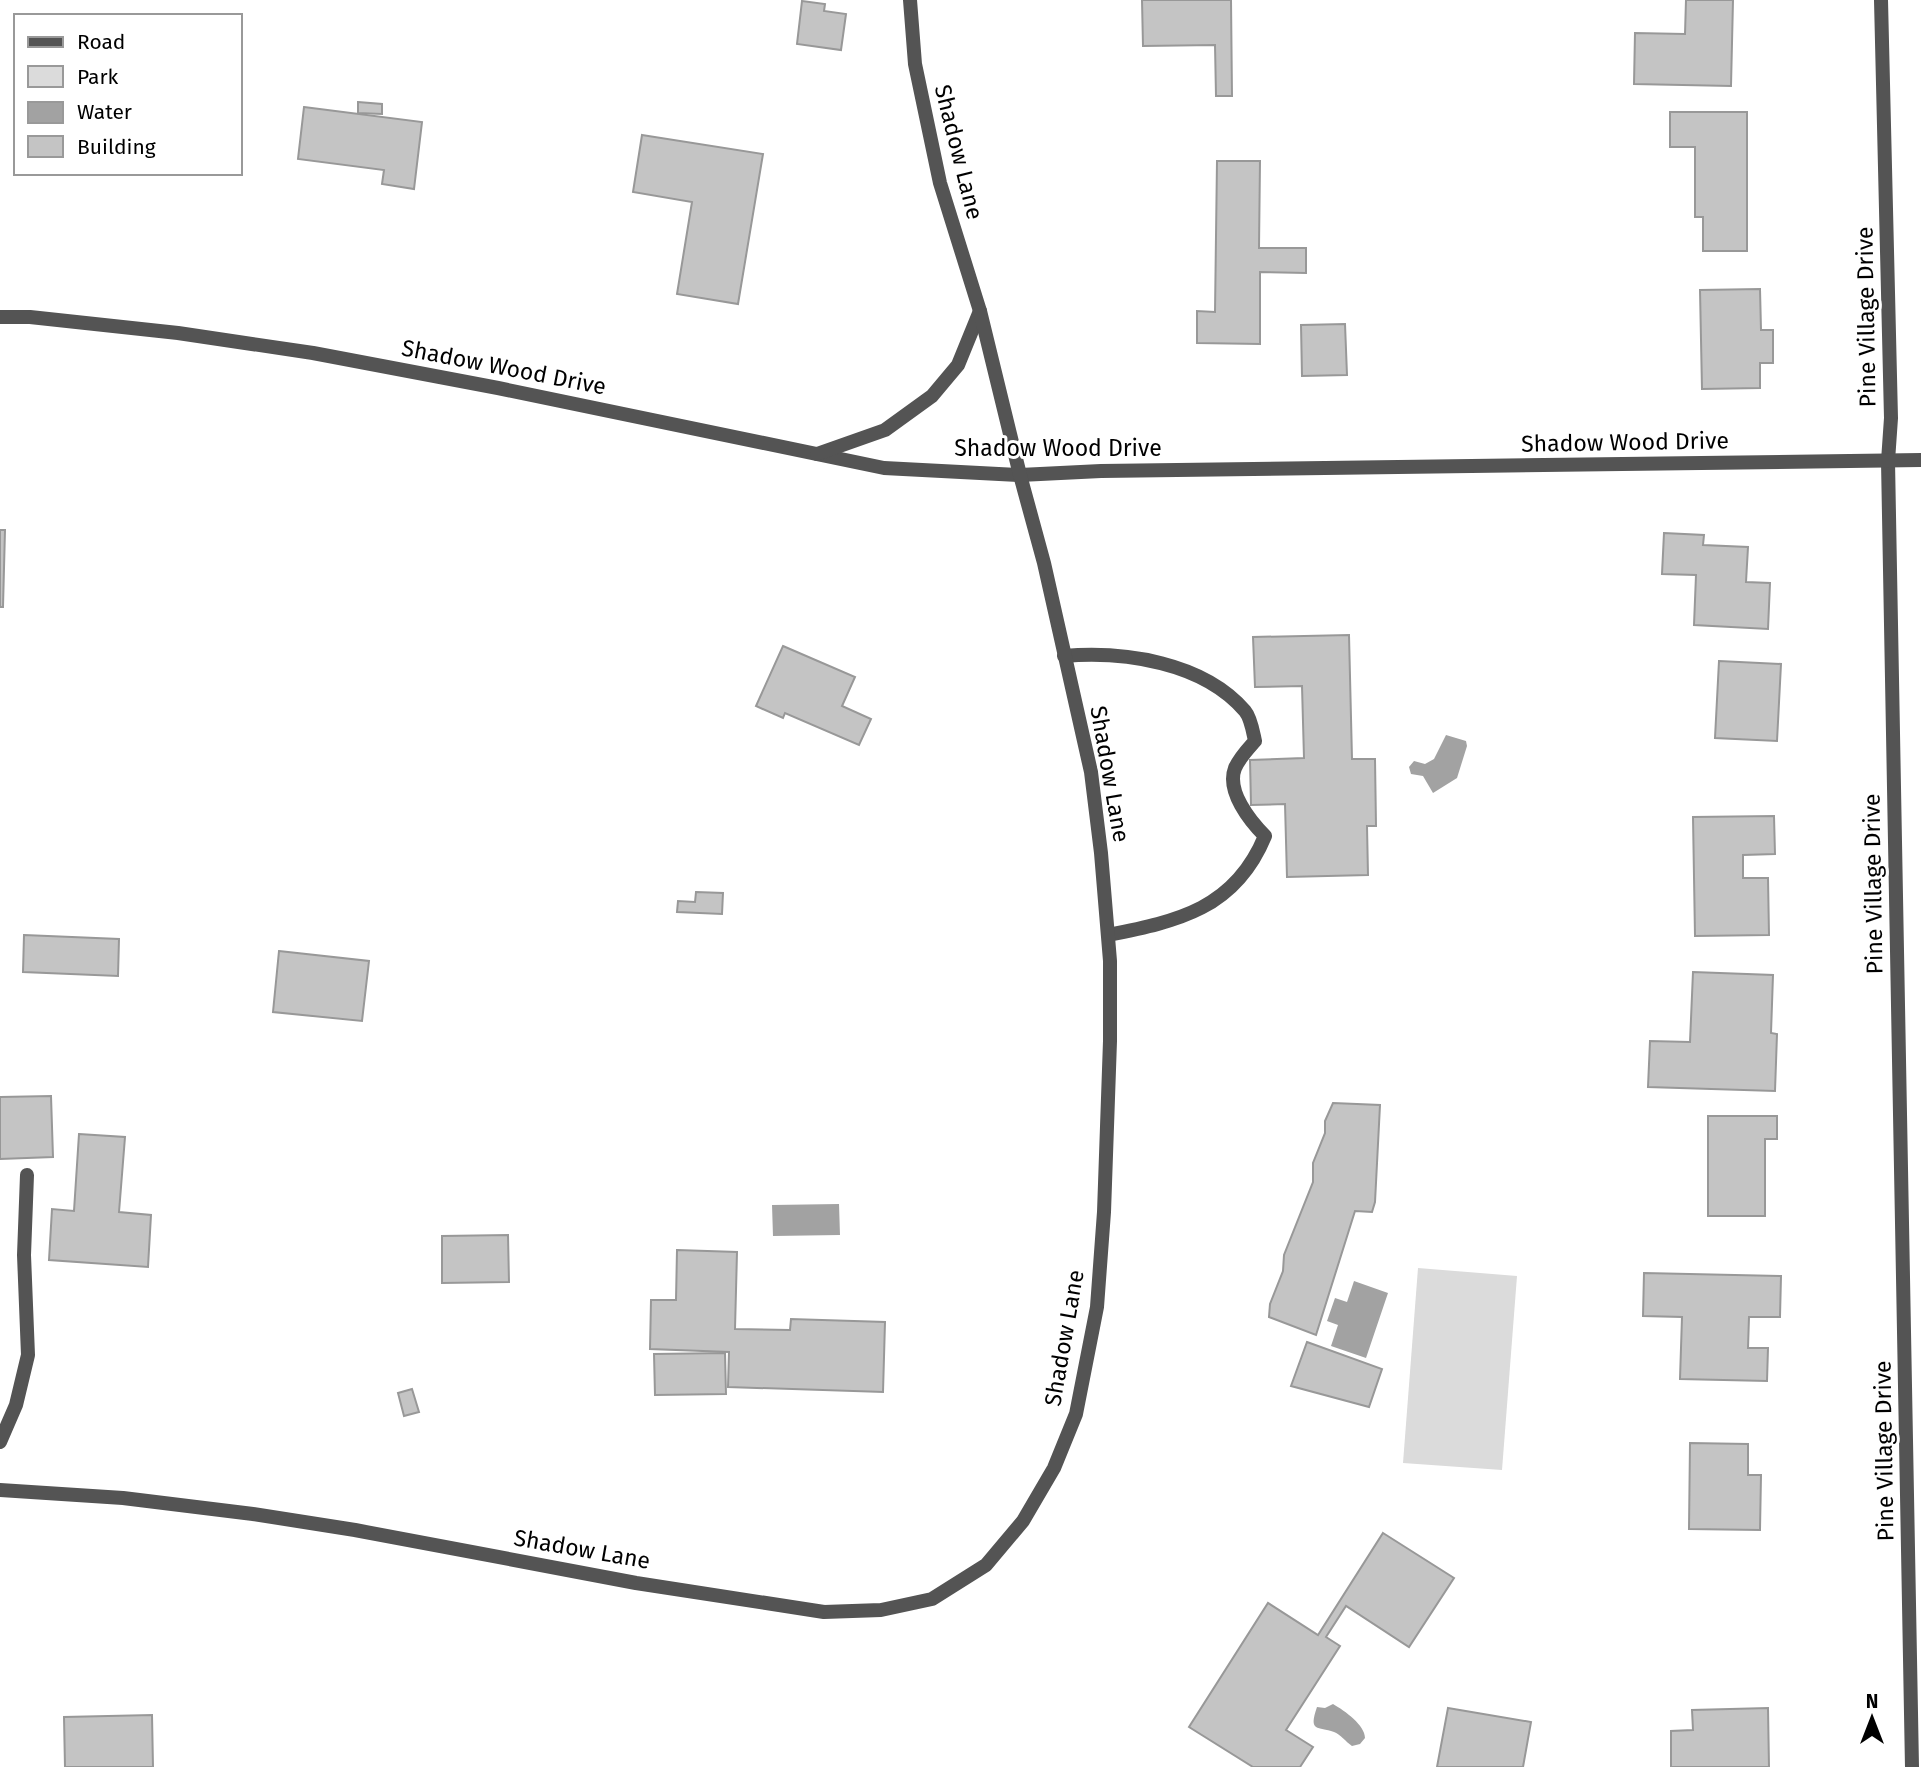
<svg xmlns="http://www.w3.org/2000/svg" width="1921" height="1767" viewBox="0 0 1921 1767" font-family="'Fira Sans',sans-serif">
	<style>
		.green { fill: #dbdbdb }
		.water { fill: #a2a2a2 }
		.building { fill: #c4c4c4; stroke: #989898; stroke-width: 2 }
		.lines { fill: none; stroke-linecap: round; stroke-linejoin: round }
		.lane { stroke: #545454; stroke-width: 14 }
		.street { stroke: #545454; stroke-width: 14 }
		.labels { text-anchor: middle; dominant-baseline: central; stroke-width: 6; stroke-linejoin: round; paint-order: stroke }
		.street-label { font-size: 23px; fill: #000; stroke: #fff }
	</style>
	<rect width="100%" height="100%" fill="#fff"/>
	<path class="green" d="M1418 1268 1517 1276 1502 1470 1403 1463Z"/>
	<g class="water">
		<path d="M1446 735 1466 741 1467 746 1457 778 1433 793 1423 776 1411 774 1409 767 1414 761 1425 764 1434 759Z"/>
		<path d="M839 1204 840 1235 773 1236 772 1205Z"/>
		<path d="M1354 1281 1388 1293 1366 1358 1331 1346 1338 1325 1327 1321 1335 1298 1347 1302Z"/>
		<path d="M1333 1704C1345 1711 1365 1725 1365 1738L1360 1744 1352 1746C1346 1742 1340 1734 1334 1732 1318 1726 1308 1733 1317 1707L1325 1708Z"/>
	</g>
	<g class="building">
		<path d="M1142 0H1231L1232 96H1216L1215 45 1143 46Z"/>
		<path d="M1686 0H1733L1731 86 1634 84 1635 33 1685 34Z"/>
		<path d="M802 1 825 4 824 11 846 14 841 50 797 44Z"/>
		<path d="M358 102 382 104V114L358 113Z"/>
		<path d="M304 107 422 122 414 189 382 184 384 170 298 159Z"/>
		<path d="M1670 112H1747V251H1703V217H1695V147H1670Z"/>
		<path d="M642 135 763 154 738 304 677 294 692 202 633 192Z"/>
		<path d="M1217 161H1260L1259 248H1306V273L1260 272V344L1197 343V311L1215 312Z"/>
		<path d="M1760 289 1761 330H1773V363H1760V388L1702 389 1700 290Z"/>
		<path d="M1345 324 1347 375 1302 376 1301 325Z"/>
		<path d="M0 530H5L3 607H0Z"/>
		<path d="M1664 533 1704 535 1703 545 1748 547 1746 582 1770 583 1768 629 1694 625 1696 575 1662 574Z"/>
		<path d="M1349 635 1352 759H1375L1376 826H1367L1368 875 1287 877 1285 804 1251 805 1250 760 1304 758 1302 686 1255 687 1253 637Z"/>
		<path d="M783 646 855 677 842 706 871 719 859 745 785 713 783 718 756 706Z"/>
		<path d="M1719 661 1781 664 1777 741 1715 738Z"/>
		<path d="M1774 816 1775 854 1743 855V878H1768L1769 935 1695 936 1693 817Z"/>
		<path d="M696 892 723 893 722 914 677 912 678 901 695 902Z"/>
		<path d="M24 935 119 939 118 976 23 972Z"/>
		<path d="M279 951 369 961 362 1021 273 1012Z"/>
		<path d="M1693 972 1773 975 1771 1033 1777 1034 1775 1091 1648 1087 1650 1041 1690 1042Z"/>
		<path d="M51 1096 53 1157 0 1159V1097Z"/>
		<path d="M1333 1103 1380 1105 1375 1202 1372 1212 1355 1211 1316 1335 1269 1317 1270 1304 1283 1271 1284 1255 1313 1182V1163L1325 1133V1121Z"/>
		<path d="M1708 1116H1777V1139H1765V1216H1708Z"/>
		<path d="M79 1134 125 1137 119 1212 151 1215 148 1267 49 1260 52 1209 74 1211Z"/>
		<path d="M508 1235 509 1282 442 1283V1236Z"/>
		<path d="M677 1250 737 1252 735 1329 790 1330 791 1319 885 1322 883 1392 728 1387 729 1352 650 1349 651 1300H676Z"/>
		<path d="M1644 1273 1781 1276 1780 1317H1749L1748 1348H1768L1767 1381 1680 1379 1682 1317 1643 1316Z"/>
		<path d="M1307 1342 1382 1369 1369 1407 1291 1386Z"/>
		<path d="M725 1353 726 1394 655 1395 654 1354Z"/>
		<path d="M412 1389 419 1412 404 1416 398 1393Z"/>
		<path d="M1690 1443 1748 1444V1475H1761L1760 1530 1689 1529Z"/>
		<path d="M1383 1533 1454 1578 1409 1647 1346 1606 1326 1637 1340 1646 1286 1730 1313 1747 1300 1767H1253L1189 1727 1268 1603 1318 1635Z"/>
		<path d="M1448 1708 1531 1722 1523 1767H1437Z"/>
		<path d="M1768 1708 1769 1767H1671V1731L1693 1730 1692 1710Z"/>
		<path d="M152 1715 153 1767H65L64 1717Z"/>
	</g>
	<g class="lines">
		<g class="lane">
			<path d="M1064 656C1124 651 1203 662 1245 711 1251 718 1253 732 1255 741 1248 749 1240 757 1235 768 1226 791 1250 821 1265 836 1235 909 1178 921 1108 935"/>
			<path d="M0 1442 16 1405 28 1355 24 1255 27 1175"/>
		</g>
		<g class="street">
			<path d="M1881 0 1891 418 1888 461 1912 1767"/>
			<path d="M0 317H30L178 333 313 353 498 388 884 468 1020 475 1101 471 1921 460"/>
			<path d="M817 454 885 430 932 396 958 365 980 311"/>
			<path d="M0 1490 123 1498 253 1514 355 1530 636 1583 824 1612 881 1610 932 1599 986 1565 1023 1521 1054 1468 1076 1414 1097 1307 1104 1212 1110 1041V961L1101 853 1091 772 1044 563 1020 475 980 311 940 183 915 64 910 0"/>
		</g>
	</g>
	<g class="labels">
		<g class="street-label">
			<text transform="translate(959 152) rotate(76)">Shadow Lane</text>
			<text transform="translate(1866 317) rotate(-91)">Pine Village Drive</text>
			<text transform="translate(504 367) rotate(11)">Shadow Wood Drive</text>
			<text transform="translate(1625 442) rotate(-1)">Shadow Wood Drive</text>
			<text x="1058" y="448">Shadow Wood Drive</text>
			<text transform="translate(1110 774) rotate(80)">Shadow Lane</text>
			<text transform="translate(1873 884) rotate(-91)">Pine Village Drive</text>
			<text transform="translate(1064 1338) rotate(-80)">Shadow Lane</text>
			<text transform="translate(1884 1451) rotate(-91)">Pine Village Drive</text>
			<text transform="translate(582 1549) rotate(10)">Shadow Lane</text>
		</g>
	</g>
	<rect x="14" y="14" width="228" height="161" fill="#ffffff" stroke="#999999" stroke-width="2"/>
	<rect x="28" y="37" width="35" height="10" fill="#545454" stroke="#999999" stroke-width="2"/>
	<text x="77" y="49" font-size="21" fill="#000000">Road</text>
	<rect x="28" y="66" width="35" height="21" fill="#dbdbdb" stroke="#999999" stroke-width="2"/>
	<text x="77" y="84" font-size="21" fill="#000000">Park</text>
	<rect x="28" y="102" width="35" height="21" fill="#a2a2a2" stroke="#999999" stroke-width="2"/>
	<text x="77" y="119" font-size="21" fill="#000000">Water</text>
	<rect x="28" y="136" width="35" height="21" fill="#c4c4c4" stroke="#999999" stroke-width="2"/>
	<text x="77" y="154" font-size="21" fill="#000000">Building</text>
	<g transform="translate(1872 1718)" stroke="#ffffff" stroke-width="5" paint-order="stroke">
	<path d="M0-5L12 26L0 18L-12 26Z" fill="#000000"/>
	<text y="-10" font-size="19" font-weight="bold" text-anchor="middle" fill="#000000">N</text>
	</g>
</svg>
